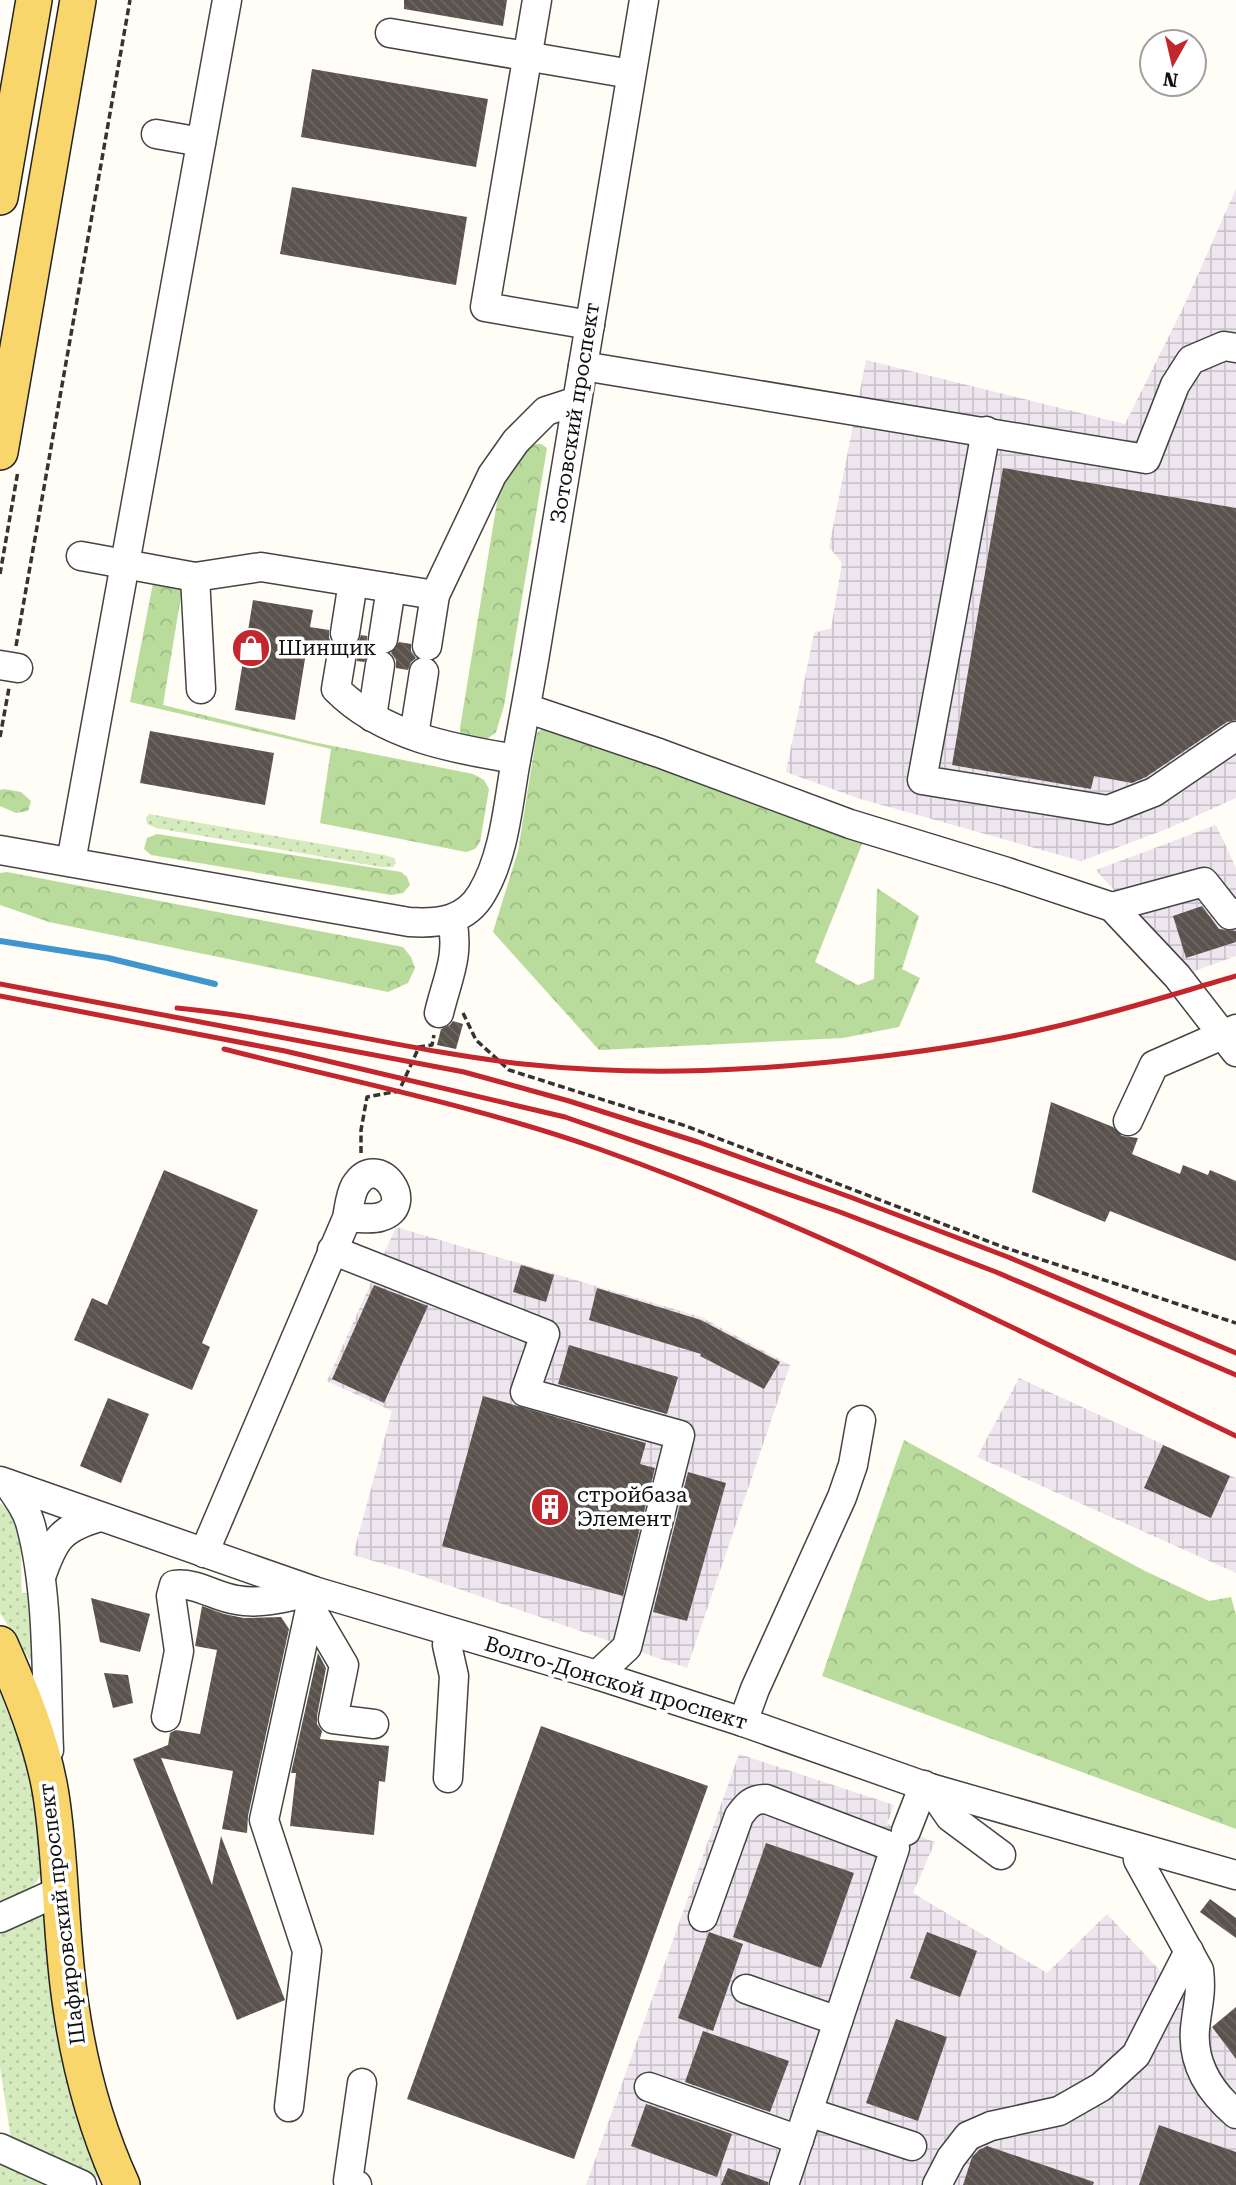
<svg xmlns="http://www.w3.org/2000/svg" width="1236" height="2185" viewBox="0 0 1236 2185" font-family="'Roboto Serif',serif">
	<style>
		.industrial { fill: url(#industrial-grid) }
		.grass { fill: url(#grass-dots) }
		.forest { fill: url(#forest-crowns) }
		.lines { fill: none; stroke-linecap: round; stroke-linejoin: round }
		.stream { stroke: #3f96cf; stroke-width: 6 }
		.building { fill: url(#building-back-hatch) }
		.minor-casing { stroke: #444; stroke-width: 31 }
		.major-casing { stroke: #222; stroke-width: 38 }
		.path { stroke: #333; stroke-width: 3.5; stroke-dasharray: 7 3.5; stroke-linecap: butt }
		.minor { stroke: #fff; stroke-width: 28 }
		.major { stroke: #f9d66b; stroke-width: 35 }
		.rail { stroke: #c4262e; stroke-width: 5 }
		.labels { text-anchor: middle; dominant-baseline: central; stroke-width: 7; stroke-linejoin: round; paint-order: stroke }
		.street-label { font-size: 21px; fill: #111; stroke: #fff }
		.poi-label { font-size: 21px; fill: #111; stroke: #fff; text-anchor: start }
	</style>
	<defs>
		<pattern id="industrial-grid" width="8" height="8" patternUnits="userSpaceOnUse" patternTransform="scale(1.75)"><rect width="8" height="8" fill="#eee6ef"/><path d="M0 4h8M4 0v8" fill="none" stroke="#cbc4cc"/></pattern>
		<pattern id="grass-dots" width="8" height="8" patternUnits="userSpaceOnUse" patternTransform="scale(1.75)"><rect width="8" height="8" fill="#d5ebbd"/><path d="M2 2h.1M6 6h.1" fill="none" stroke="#b6c8a1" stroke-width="1.8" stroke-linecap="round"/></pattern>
		<pattern id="forest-crowns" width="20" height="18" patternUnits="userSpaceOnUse" patternTransform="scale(1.75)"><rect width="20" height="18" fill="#b9dc9c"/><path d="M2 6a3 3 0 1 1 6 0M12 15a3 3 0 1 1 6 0" fill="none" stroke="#9ebc85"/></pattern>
		<pattern id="building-back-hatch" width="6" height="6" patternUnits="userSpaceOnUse" patternTransform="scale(1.75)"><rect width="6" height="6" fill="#5a524d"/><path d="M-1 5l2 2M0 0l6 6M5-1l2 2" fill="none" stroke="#6d6662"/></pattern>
	</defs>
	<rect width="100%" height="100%" fill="#fffdf5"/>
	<g class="industrial">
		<path d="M1236 189V798L1167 829 1081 861 857 798 786 772 814 633 831 628 842 563 829 547 866 360 1125 424 1183 308Z"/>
		<path d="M1216 825 1236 868V956L1189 973 1096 870Z"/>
		<path d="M396 1227 701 1317 790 1365 687 1668 407 1571 353 1555 392 1411 327 1381Z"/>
		<path d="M1019 1378 1236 1478V1573L977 1457Z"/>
		<path d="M739 1754 894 1805 887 1824 935 1842 913 1893 1047 1973 1107 1914 1206 2020 1236 2059V2185H586Z"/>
	</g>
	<g class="grass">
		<path d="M149 814 384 855 394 858 396 863 393 867H381L156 828 147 824 146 818Z"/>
		<path d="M0 1503C26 1519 20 1566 22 1593H29L33 1658 30 1661 0 1613Z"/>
		<path d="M0 1671 22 1726 46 1864C36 1889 24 1895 0 1906Z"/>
		<path d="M41 1910 50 1912 102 2177 90 2176 11 2139 0 2067V1929Z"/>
		<path d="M0 2159 57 2185H0Z"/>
	</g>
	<g class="forest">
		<path d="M533 444H541L547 448 504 706 496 732 481 744 461 736 460 728 500 484 525 448Z"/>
		<path d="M153 583 177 584 182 590 163 705 313 742 473 774 484 780 489 789 480 842 475 849 466 852 320 823 331 749 130 702Z"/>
		<path d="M550 722 864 839 815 962 858 985 874 979 877 888 919 916 902 969 920 978 899 1027 843 1038 599 1050 493 932 518 851 537 733Z"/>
		<path d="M4 789 21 792 31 801 28 811 16 813 0 806V790Z"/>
		<path d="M157 834 401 872 407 877 410 885 403 893 391 895 151 855 144 849 147 838Z"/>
		<path d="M7 872 403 947 411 957 415 968 408 983 388 992 49 922 0 905V873Z"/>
		<path d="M904 1440 1143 1570 1209 1601 1231 1597 1236 1615V1829L822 1676Z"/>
	</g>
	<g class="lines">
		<path class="stream" d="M0 941 108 958 215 984"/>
	</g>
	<g class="building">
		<path d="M404 0H507L503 26 404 9Z"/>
		<path d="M312 69 488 99 476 167 301 137Z"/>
		<path d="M292 187 467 217 456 285 280 254Z"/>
		<path d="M1003 468 1236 508V720L1227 722 1146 777 1132 783 1094 776 1091 789 952 765Z"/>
		<path d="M253 600 313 610 310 627 329 630V638L333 645 328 649 325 656 306 653 295 720 235 710Z"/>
		<path d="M361 635 367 636V644L372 651 364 662 357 661V654L353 647 358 643Z"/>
		<path d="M399 642 411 644V651L416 658 411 662 408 670 396 668V660L391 653Z"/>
		<path d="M150 731 274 753 265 805 140 783Z"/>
		<path d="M1202 906 1219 929 1236 931V942L1186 958 1173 916Z"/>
		<path d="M453 1021 463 1024 456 1049 437 1045 441 1029 450 1025Z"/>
		<path d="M1051 1102 1113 1127 1122 1136 1138 1138 1132 1154 1180 1174 1183 1165 1208 1175 1210 1170 1236 1181V1261L1110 1211 1105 1222 1032 1192Z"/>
		<path d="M164 1170 258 1210 202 1343 210 1347 192 1390 74 1340 92 1298 107 1305Z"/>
		<path d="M521 1265 554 1275 546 1302 513 1292Z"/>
		<path d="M374 1285 428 1306 384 1403 332 1379Z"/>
		<path d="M597 1288 701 1320 780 1362 764 1389 700 1356 701 1354 589 1320Z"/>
		<path d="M569 1345 678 1377 667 1414 558 1384Z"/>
		<path d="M483 1396 646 1443 640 1464 655 1468 623 1596 442 1546Z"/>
		<path d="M108 1398 149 1414 121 1483 80 1466Z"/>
		<path d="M1163 1445 1230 1476 1211 1518 1144 1488Z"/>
		<path d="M688 1472 726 1483 687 1621 653 1612Z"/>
		<path d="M91 1598 150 1614 140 1652 100 1642Z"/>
		<path d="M202 1606 224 1614 244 1618 281 1617 289 1629 248 1816 247 1833 222 1829 233 1771 161 1758 212 1885 221 1836 285 2000 237 2020 133 1759 168 1745 170 1733 176 1730 200 1734 217 1650 195 1646Z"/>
		<path d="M318 1653 326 1668 317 1716V1724L322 1731 320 1739 389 1746 385 1782 379 1781 374 1835 290 1826 296 1773H291Z"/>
		<path d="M104 1673 128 1675 133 1703 113 1708Z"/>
		<path d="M541 1726 708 1786 574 2159 407 2099Z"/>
		<path d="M766 1843 854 1873 821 1968 733 1937Z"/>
		<path d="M1210 1899 1236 1918V1938L1200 1912Z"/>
		<path d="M709 1932 743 1944 713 2031 678 2018Z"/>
		<path d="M927 1932 977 1951 960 1997 910 1978Z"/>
		<path d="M1236 2007V2059L1212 2027Z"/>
		<path d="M896 2019 947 2037 918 2121 866 2103Z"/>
		<path d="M703 2031 789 2061 770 2112 685 2082Z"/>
		<path d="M646 2104 732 2134 717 2177 631 2146Z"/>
		<path d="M1159 2125 1236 2152V2185H1139Z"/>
		<path d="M987 2146 1094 2182 1093 2185H963L972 2157 979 2150Z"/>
		<path d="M728 2168 768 2182V2185H721Z"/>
	</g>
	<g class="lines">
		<g class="minor-casing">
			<g id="minor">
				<path d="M537 0 485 307 590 325"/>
				<path d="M390 33 631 74"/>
				<path d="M156 134 201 142"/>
				<path d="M583 366 1146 459 1175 385 1191 360 1224 346 1236 348"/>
				<path d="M986 431 922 780 1108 810 1154 792 1236 736"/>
				<path d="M81 556 195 577 261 567 435 595"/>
				<path d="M195 577 201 689"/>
				<path d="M345 633 353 582"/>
				<path d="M383 639 391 588"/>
				<path d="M427 646 435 595 492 475 516 441 546 411 577 401"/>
				<path d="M341 659 336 689C382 736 453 749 516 759"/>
				<path d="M0 665 18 668"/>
				<path d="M526 708 659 753 850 824 1007 872 1112 907 1177 976 1236 1052"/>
				<path d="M372 717 380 665"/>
				<path d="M414 735 424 672"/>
				<path d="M0 850 409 922C439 924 466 921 482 893 505 854 508 803 516 760 524 717 532 674 539 630 574 420 609 210 644 0"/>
				<path d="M71 862 227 0"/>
				<path d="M1112 907 1204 882 1230 915 1236 913"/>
				<path d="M439 1013C447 979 460 956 452 920"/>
				<path d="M1128 1121 1154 1065 1236 1029"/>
				<path d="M332 1250 545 1334 525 1392 680 1435 627 1647 597 1675"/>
				<path d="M0 1481 314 1591 597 1675 743 1722 930 1788 1236 1875"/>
				<path d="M8 1484C17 1497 27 1510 31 1526 49 1594 46 1678 49 1750"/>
				<path d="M204 1553 347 1218C349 1208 350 1195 355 1186 378 1148 419 1207 380 1217 371 1220 357 1217 347 1218"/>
				<path d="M41 1577C54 1539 61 1528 100 1517"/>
				<path d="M310 1607 344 1665 333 1719 374 1724"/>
				<path d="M166 1717 179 1651 171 1596 174 1585C197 1582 215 1597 237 1600 262 1605 290 1596 314 1591L264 1820 307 1951 289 2107"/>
				<path d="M743 1722 755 1689 842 1497 853 1465 861 1420"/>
				<path d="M448 1778 454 1676 447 1645 449 1632"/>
				<path d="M930 1788 950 1817 1001 1855"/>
				<path d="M906 1831 924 1785"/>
				<path d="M1137 1848 1138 1860 1199 1970C1202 1994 1197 2007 1195 2029 1192 2065 1210 2092 1236 2114"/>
				<path d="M703 1917 739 1816C747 1805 752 1799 766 1799L895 1848 784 2185"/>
				<path d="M0 1918 60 1891"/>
				<path d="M746 1989 838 2021"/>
				<path d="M649 2087 799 2140"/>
				<path d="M808 2112 912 2146"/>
				<path d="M0 2148 82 2185"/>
				<path d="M357 2185 348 2181 362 2083"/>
				<path d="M937 2185 951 2158 968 2136 991 2126 1059 2111 1101 2087 1136 2055 1189 1951"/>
			</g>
		</g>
		<g class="major-casing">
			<g id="major">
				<path d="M0 197 34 0"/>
				<path d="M0 452 78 0"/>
				<path d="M0 1644C21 1691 43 1744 51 1795 62 1865 60 1937 71 2007 80 2069 96 2128 122 2185"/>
			</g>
		</g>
		<g class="path">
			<path d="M0 574 18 471"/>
			<path d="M16 646 130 0"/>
			<path d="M0 737 9 688"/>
			<path d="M463 1013 476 1040 509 1070 686 1126 1006 1248 1236 1323"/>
			<path d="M361 1153V1130L367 1097 399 1091 419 1047 432 1045 434 1035"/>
		</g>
		<use href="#minor" class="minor"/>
		<use href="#major" class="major"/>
		<g class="rail">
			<path d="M0 984 464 1072 569 1101 698 1142 850 1197 1008 1257 1236 1353"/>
			<path d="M0 996 285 1051 565 1117 840 1212 996 1272 1236 1375"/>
			<path d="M177 1008C293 1019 407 1051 523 1064 646 1077 761 1071 884 1056 939 1049 995 1041 1049 1028 1112 1014 1174 994 1236 976"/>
			<path d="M224 1049C349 1081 477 1106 599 1149 819 1227 1026 1335 1236 1436"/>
		</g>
	</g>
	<defs>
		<g id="shop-disc" transform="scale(2.0125)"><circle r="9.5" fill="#c4262e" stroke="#fff"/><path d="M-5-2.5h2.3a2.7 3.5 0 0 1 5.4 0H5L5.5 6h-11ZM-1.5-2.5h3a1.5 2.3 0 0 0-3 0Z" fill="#fff"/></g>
		<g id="building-disc" transform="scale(2.0125)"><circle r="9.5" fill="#c4262e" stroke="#fff"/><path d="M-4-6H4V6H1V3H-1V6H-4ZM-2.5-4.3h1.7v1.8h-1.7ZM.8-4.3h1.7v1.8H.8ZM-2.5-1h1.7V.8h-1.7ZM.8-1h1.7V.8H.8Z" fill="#fff"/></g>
	</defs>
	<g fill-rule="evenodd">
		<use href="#shop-disc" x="251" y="648"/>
		<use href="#building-disc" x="550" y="1507"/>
	</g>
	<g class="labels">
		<g class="street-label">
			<text transform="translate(575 413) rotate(-81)">Зотовский проспект</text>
			<text transform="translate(616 1683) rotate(17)">Волго-Донской проспект</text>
			<text transform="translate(62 1914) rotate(-97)">Шафировский проспект</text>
		</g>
		<g class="poi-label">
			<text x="278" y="648">Шинщик</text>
			<text x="577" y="1495">стройбаза<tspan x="577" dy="24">Элемент</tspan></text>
		</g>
	</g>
	<g transform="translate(1173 63) rotate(188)"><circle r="33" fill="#ffffff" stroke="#a0a0a0" stroke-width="2"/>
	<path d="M0-5L12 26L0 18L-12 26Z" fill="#c4262e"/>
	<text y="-10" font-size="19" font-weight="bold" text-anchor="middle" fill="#111111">N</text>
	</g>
</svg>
